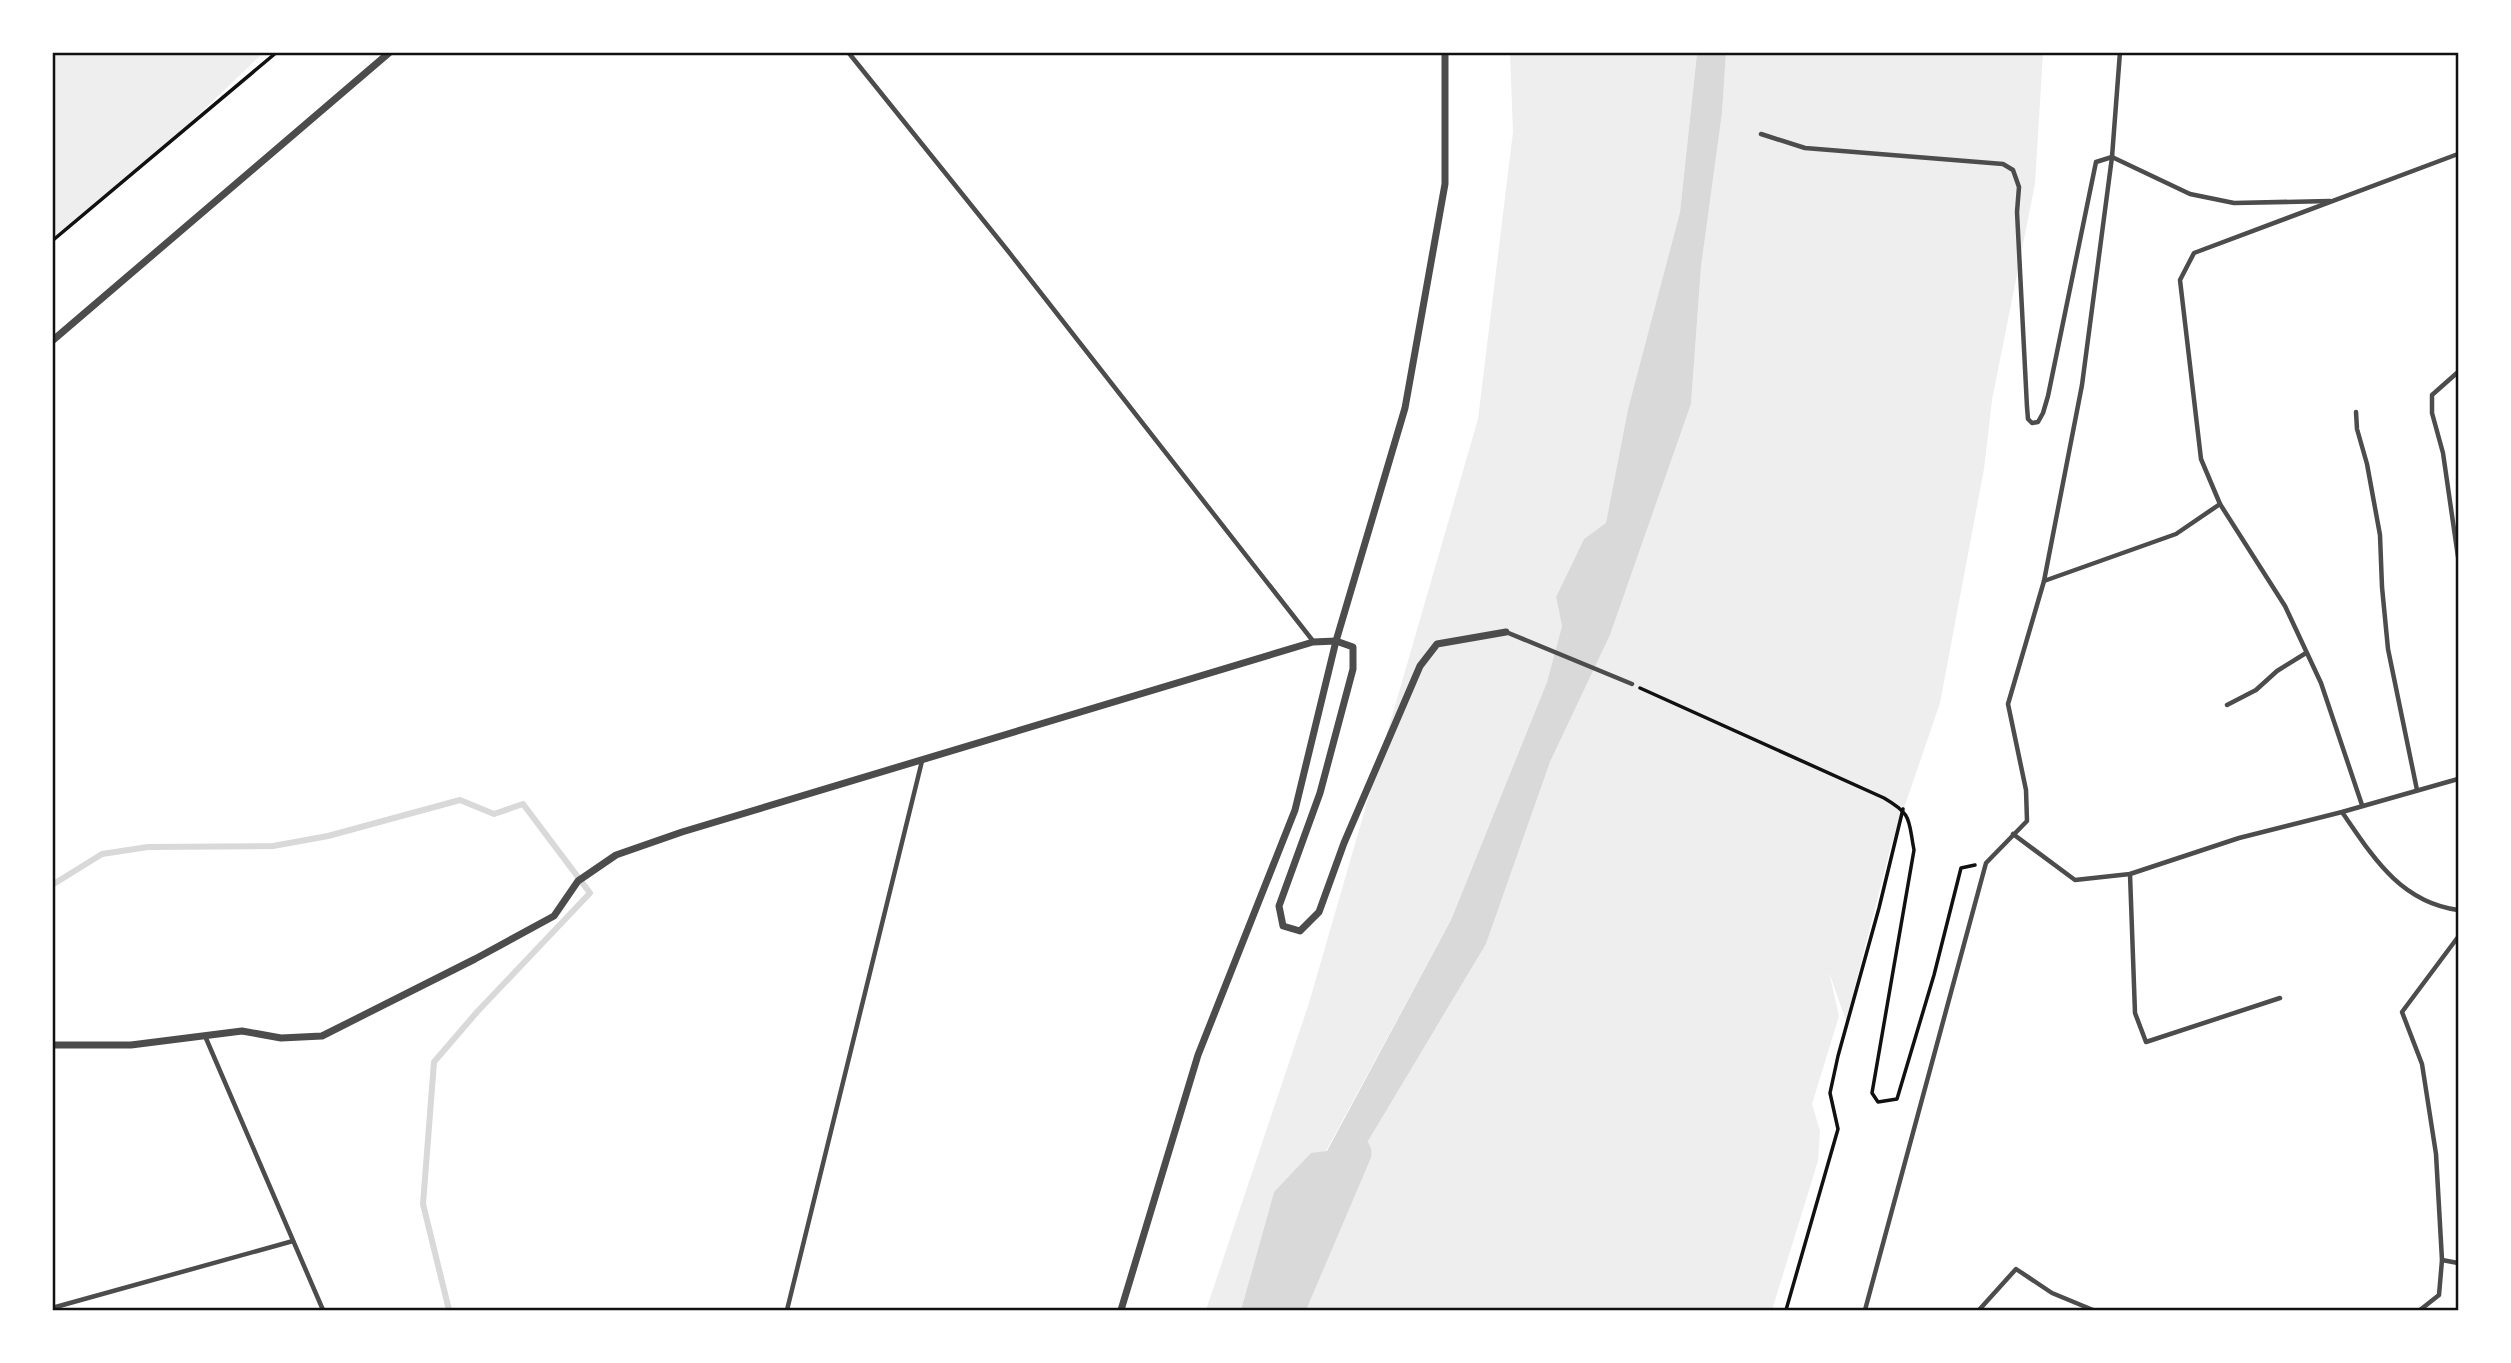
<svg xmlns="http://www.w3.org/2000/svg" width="2511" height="1363" viewBox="0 0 2511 1363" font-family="'Work Sans',sans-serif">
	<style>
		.green { fill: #eee }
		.water { fill: #d9d9d9 }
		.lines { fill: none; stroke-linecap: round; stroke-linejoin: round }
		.stream { stroke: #d9d9d9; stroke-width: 6 }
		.river { stroke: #d9d9d9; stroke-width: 35 }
		.path { stroke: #111; stroke-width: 3.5 }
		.service { stroke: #4c4c4c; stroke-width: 4.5 }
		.minor { stroke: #4c4c4c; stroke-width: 7 }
		.neatline { fill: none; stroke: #111; stroke-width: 2.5 }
	</style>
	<rect width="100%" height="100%" fill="#fff"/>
	<g class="green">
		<path d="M53 53H263L174 138 53 239Z"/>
		<path d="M1510 53H1697L1680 212 1628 409 1606 524 1584 539 1556 597 1562 626 1547 682 1451 920 1326 1151 1274 1192 1241 1310H1206L1309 1003 1478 419 1513 132Z"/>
		<path d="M1726 53H2043L2035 184 1992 400 1984 469 1940 703 1891 846 1846 1021 1829 972 1839 1016 1812 1104 1820 1131 1818 1161 1772 1310H1286L1319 1223 1486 944 1550 762 1610 635 1691 404 1701 267 1722 113Z"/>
	</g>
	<path class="water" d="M1697 53H1726L1722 113 1701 267 1691 404 1610 635 1550 762 1486 944 1319 1223 1286 1310H1241L1274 1192 1311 1153 1327 1151 1451 920 1547 682 1562 626 1556 597 1584 539 1606 523 1628 409 1680 212Z"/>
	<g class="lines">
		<path class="stream" d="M52 885 102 854 148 847 273 846 328 836 460 800 494 814 523 804 590 893 477 1012 434 1062 423 1204 449 1310"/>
		<path class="river" d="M1287 1310 1354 1153"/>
		<g class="path">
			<path d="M52 241 277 52"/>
			<path d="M1640 688 1884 798C1913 815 1908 819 1914 850L1872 1093 1878 1102 1897 1099 1934 975 1961 868 1975 865"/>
			<path d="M1786 1310 1838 1129 1830 1093 1838 1056 1879 908 1903 809"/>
		</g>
		<g class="service">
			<path d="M848 52 1008 251 1313 641"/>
			<path d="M1761 134 1805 148 2003 164 2013 170 2019 187 2017 212 2027 407 2028 419 2032 423 2038 422 2043 413 2048 396 2096 162 2112 157 2190 194 2234 203 2330 201"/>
			<path d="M2458 372 2432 395V413L2443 453 2458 557"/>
			<path d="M2356 412 2357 429 2367 464 2380 535 2382 587 2388 649 2417 790"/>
			<path d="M2044 581 2176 534 2220 504"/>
			<path d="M1506 632 1632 684"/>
			<path d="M2227 705 2256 690 2277 671 2306 653"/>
			<path d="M2362 805 2321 683 2285 606 2220 504 2201 459 2180 280 2194 253 2458 154"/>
			<path d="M2342 812C2373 857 2400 902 2458 910"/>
			<path d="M2013 834 2075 880 2130 874 2239 838 2342 812 2458 779"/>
			<path d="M2130 874 2135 1013 2146 1042 2280 998"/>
			<path d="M205 1036 323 1310"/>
			<path d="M2442 1260 2458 1263"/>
			<path d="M52 1308 293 1241"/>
			<path d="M787 1310 922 761"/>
			<path d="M1865 1310 1986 863 2027 821 2026 790 2008 704 2044 581 2082 385 2112 157 2120 52"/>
			<path d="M1979 1310 2016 1269 2052 1293 2093 1310"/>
			<path d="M2420 1310 2439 1295 2442 1260 2436 1154 2422 1064 2402 1012 2458 937"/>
		</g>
		<g class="minor">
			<path d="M52 341 390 52"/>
			<path d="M52 1045H131L242 1031 281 1038 322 1036 475 959 554 916 578 881 616 855 682 832 1313 642 1336 641 1353 647V669L1320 793 1279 906 1283 926 1300 931 1319 912 1344 843 1420 666 1437 644 1506 632"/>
			<path d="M1121 1310 1198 1055 1295 810 1336 641 1405 408 1445 184V52"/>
		</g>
	</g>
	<rect width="2511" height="1363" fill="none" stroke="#ffffff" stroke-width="108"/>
	<rect x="54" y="54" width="2403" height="1255" class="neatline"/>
</svg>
